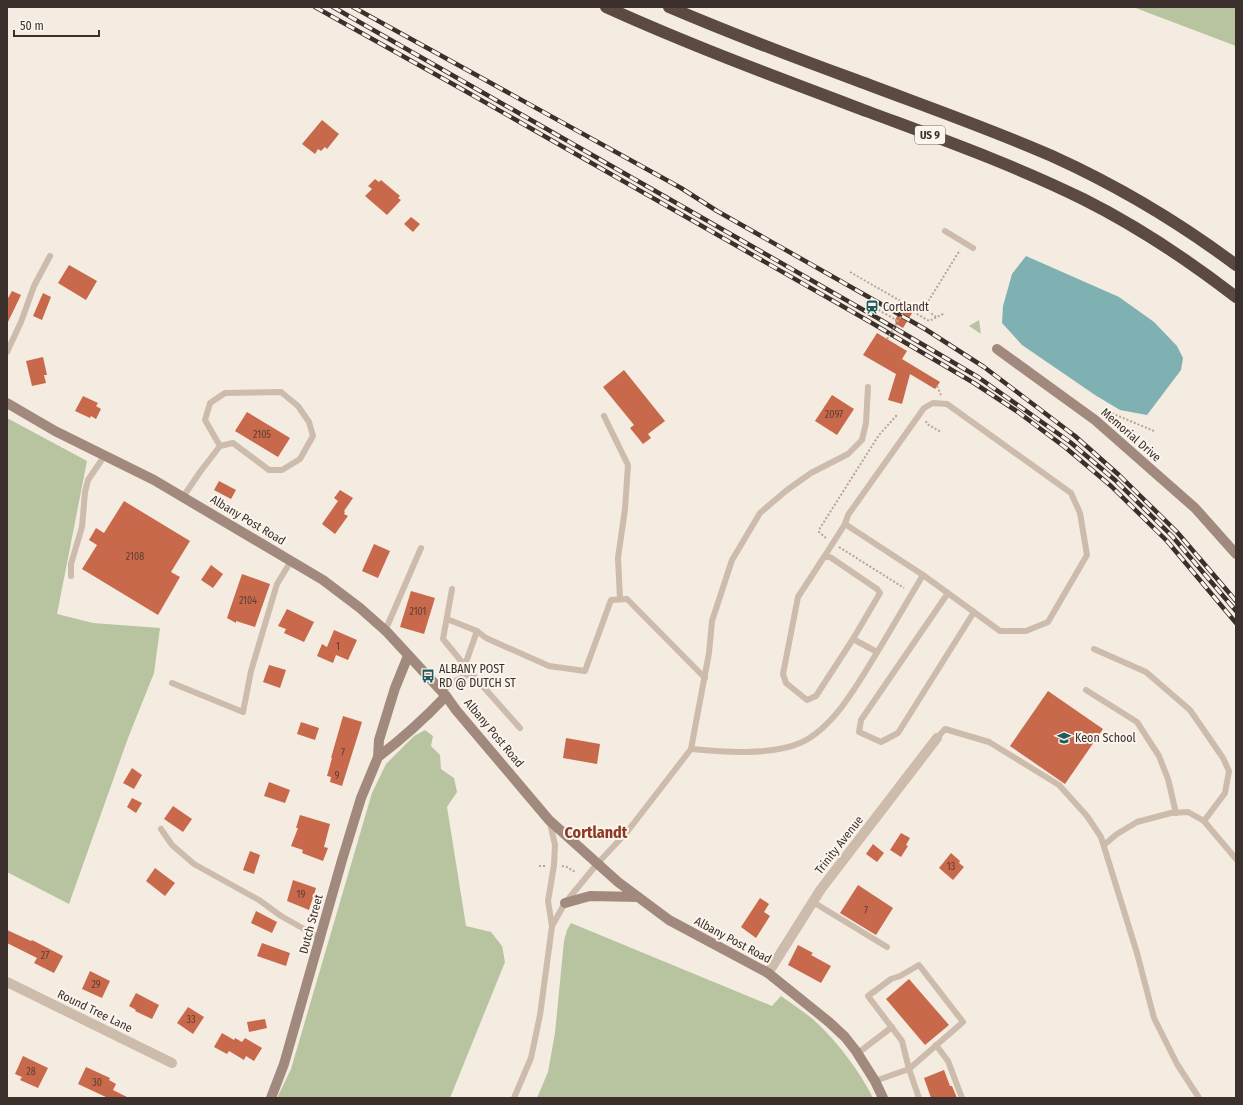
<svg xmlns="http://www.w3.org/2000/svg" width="1243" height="1105" viewBox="0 0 1243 1105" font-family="'Fira Sans Condensed',sans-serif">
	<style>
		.green { fill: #b8c4a0 }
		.water { fill: #7fb0b2 }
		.building { fill: #c8694b }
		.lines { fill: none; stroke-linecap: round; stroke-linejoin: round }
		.path { stroke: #b9a596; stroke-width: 2; stroke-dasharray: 2 2; stroke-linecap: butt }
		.lane { stroke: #cdbbac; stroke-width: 6 }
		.street { stroke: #cdbbac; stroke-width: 10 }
		.secondary { stroke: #a18a7d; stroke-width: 10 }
		.highway { stroke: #5c4a42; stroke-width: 12 }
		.rail-casing { stroke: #3b302b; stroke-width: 4.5 }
		.rail { stroke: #fbf5ee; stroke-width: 3; stroke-dasharray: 9; stroke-linecap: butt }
		.path-bridge { stroke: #b9a596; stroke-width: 2; stroke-dasharray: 2 2; stroke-linecap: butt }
		.labels { text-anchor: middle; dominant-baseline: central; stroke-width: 4; stroke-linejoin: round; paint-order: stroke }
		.number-label { font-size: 10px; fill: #5e3e33 }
		.shield { fill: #fbf5ee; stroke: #756b66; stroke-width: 1 }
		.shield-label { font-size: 11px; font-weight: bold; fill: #3b302b }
		.poi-label { font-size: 12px; fill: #3b302b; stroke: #fbf5ee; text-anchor: start }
		.street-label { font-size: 12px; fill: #3b302b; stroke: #fbf5ee }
		.district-label { font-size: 16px; font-weight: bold; fill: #8c3b22; stroke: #fbf5ee }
	</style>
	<rect width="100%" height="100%" fill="#f4ebe1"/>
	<g class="green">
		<path d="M1133 7H1236V46Z"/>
		<path d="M979 320 981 334 969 326Z"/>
		<path d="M7 418 87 461 57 614 93 623 160 628 154 673 128 738 69 904 7 872Z"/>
		<path d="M425 730 433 736 431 746 440 755 441 769 454 778 457 792 447 807 466 926 491 932 502 946 505 962 450 1098H277L291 1069 372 793 386 764 414 736Z"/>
		<path d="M571 923 772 1006 781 996C793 1005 807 1013 818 1024 839 1044 860 1072 873 1098H537L548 1072 555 1033 564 941 567 930Z"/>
	</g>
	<path class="water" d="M1026 256 1119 297 1154 322 1177 346 1183 358 1181 370 1147 415 1120 410 1095 395 1022 345 1002 323 1003 306 1012 274Z"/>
	<g class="building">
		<path d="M322 120 339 134 327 149 325 147 321 151 318 149 315 154 302 144Z"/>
		<path d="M375 179 379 182 381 180 400 196 398 198 401 200 387 215 365 196 372 189 368 186Z"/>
		<path d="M411 217 420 224 413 232 404 224Z"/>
		<path d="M69 265 97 281 86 300 58 283Z"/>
		<path d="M12 291 21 295 7 324V300Z"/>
		<path d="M43 293 51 297 42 320 33 316Z"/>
		<path d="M904 304 914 310 903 328 896 324 895 320Z"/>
		<path d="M877 333 907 351 902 359 940 382 935 389 910 374 902 404 888 400 896 374 863 355Z"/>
		<path d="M43 357 47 375H44L46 383 32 386 26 361Z"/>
		<path d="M624 370 665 421 648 434 651 438 643 444 630 428 634 425 603 387Z"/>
		<path d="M832 395 854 409 837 435 815 421Z"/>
		<path d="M83 396 98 403 96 406 101 409 96 419 91 416 90 418 75 411Z"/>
		<path d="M247 412 290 438 278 457 235 431Z"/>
		<path d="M219 481 236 490 231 499 214 490Z"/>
		<path d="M340 490 353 498 344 511 345 512 344 514 348 516 335 534 322 524 338 501 334 498Z"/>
		<path d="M124 501 190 541 171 572 180 577 158 615 82 569 97 545 89 540 96 528 104 533Z"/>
		<path d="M374 544 390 551 378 578 362 571Z"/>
		<path d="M211 565 223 574 213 588 201 580Z"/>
		<path d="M242 574 270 584 255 627 236 621V623L227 618Z"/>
		<path d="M411 591 435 598 424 634 400 627Z"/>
		<path d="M287 609 314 622 304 642 284 633 286 629 278 626Z"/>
		<path d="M334 630 357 640 348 660 336 655 333 663 317 656 322 644 327 647Z"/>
		<path d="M269 665 286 670 280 688 263 682Z"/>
		<path d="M1048 691 1103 729 1065 784 1010 746Z"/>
		<path d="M343 716 362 722 342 786 330 782 331 777 327 776 332 758H331Z"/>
		<path d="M301 722 319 728 315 740 297 734Z"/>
		<path d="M566 738 600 744 597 764 563 758Z"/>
		<path d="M132 768 142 775 134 789 123 783Z"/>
		<path d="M269 782 290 790 285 803 264 796Z"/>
		<path d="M132 798 142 803 136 813 127 807Z"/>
		<path d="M173 806 192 819 183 832 164 819Z"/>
		<path d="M300 815 330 824 324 847 328 848 323 861 302 853 303 850 291 846 298 828H296Z"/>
		<path d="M901 833 910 838 906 845 908 846 901 857 890 850Z"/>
		<path d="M873 844 884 853 877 862 866 854Z"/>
		<path d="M250 851 260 855 254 874 243 870Z"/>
		<path d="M951 853 960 861 959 863 964 867 953 880 939 868Z"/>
		<path d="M155 868 175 883 165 896 146 881Z"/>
		<path d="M293 880 316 888 309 910 287 901Z"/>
		<path d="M858 885 893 908 876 935 840 913Z"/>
		<path d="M760 898 769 904 764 912 770 916 756 938 741 927Z"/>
		<path d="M256 911 277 922 272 933 251 923Z"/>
		<path d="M7 930 31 941 32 940 63 956 54 973 34 963 37 958 7 943Z"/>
		<path d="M262 943 290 953 286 966 257 956Z"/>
		<path d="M798 945 813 953 811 955 831 966 821 983 788 965Z"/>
		<path d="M90 971 110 981 102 998 82 989Z"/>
		<path d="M909 979 949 1025 925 1045 886 999Z"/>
		<path d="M136 993 159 1005 152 1019 135 1011 136 1010 129 1006Z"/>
		<path d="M188 1007 204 1017 193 1034 177 1023Z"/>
		<path d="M265 1019 267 1028 249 1032 247 1022Z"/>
		<path d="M222 1033 234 1040 235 1038 242 1042 245 1038 262 1048 254 1061 246 1056 244 1060 229 1051 227 1054 214 1047Z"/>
		<path d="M23 1056 48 1068 38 1088 20 1080 22 1077 15 1074Z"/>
		<path d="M86 1067 110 1078 109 1080 116 1084 113 1090 129 1098H108L78 1084Z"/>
		<path d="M944 1070 950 1086H952L957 1098H931L924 1078Z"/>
	</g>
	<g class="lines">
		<g class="path">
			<path d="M850 272 902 302 924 308 936 317"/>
			<path d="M902 302 903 306 929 321 945 313"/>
			<path d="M875 308 898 321"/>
			<path d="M924 308 960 250"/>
			<path d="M937 386 941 395"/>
			<path d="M1101 412 1104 410 1154 431"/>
			<path d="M926 421 927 424 941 432"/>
			<path d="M826 538 819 532 820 528 879 435 897 415"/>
			<path d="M839 547 904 588"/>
			<path d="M539 866H545"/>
			<path d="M562 866 567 867 575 872"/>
		</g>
		<g class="lane">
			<path d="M945 231 973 248"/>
			<path d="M7 352 21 322 34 286 50 256"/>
			<path d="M933 403 947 404 1071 493 1080 513 1087 555 1048 622 1026 631H1000L923 575 845 524 848 515 924 408Z"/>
			<path d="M604 416 628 465 625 509 618 558 620 599"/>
			<path d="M183 497 200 472 220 446 233 443 269 470H282L300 459 313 436 309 422 298 406 281 392 225 393 210 403 205 420 220 446"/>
			<path d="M824 557 845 524"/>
			<path d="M71 576V564L82 527 85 492 88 480 105 455"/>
			<path d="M452 589 443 639 466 667"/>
			<path d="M948 593 861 720 859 732 881 742 898 733 974 612"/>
			<path d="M447 619 477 631"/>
			<path d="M385 631 421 548"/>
			<path d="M853 639 880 593 877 589 830 557H824L798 597 783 674 786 683 807 700 816 696 853 639 877 652"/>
			<path d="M1094 649 1146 672 1190 710 1223 758 1229 771 1225 793 1204 821"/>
			<path d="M465 665 477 631 486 638 549 666 585 671 611 600 627 599 705 678"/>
			<path d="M172 683 243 712 251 671 277 584 291 561"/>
			<path d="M1086 690 1137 722 1159 756 1168 779 1176 813"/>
			<path d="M442 691 457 680 471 673 520 728"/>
			<path d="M937 738 945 729 989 742 1059 785 1087 816 1101 837 1137 953 1154 1018 1177 1064 1199 1098"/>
			<path d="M691 749 709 653 712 621 732 560 760 513 787 490 811 473 848 454 862 440 866 423 868 387"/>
			<path d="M550 823 555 845 554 865 548 901 552 926"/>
			<path d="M161 829 172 845 194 864 259 900 281 916 320 938"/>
			<path d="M1104 845 1117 834 1137 822 1171 813 1188 812 1204 821 1236 859"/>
			<path d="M813 902 887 947"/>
			<path d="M919 965 963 1022 909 1069 902 1041 868 996 891 979 900 976Z"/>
			<path d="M936 1045 948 1061 962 1098"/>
			<path d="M858 1053 892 1027"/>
			<path d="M875 1081 909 1069 919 1098"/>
			<path d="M514 1098 531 1058 540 1015 552 926 565 903 597 864 627 832 691 749C723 752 770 756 800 743 836 727 861 678 881 646 895 622 909 599 923 575"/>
		</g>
		<g class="street">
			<path d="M768 973 821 889 937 738"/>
			<path d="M7 982 172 1063"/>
		</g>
		<g class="secondary">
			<path d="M997 349 1095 420 1195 508 1236 554"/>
			<path d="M7 403 55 431 154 480 323 580 360 608 387 632 446 696 456 710 549 820 618 882 669 920 768 973 829 1022 845 1037 856 1051 875 1081 883 1098"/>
			<path d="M378 757C402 739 425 718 446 696"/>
			<path d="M565 903 590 896 638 897"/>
			<path d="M271 1098 284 1064 342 860 361 798 378 757 379 740 395 688 408 656"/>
		</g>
		<g class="highway">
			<path d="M606 7C692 46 781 79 869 112 941 139 1014 165 1083 199 1137 226 1188 260 1236 297"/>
			<path d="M669 7C730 33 793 57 856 80 922 105 988 128 1052 156 1116 185 1180 223 1236 265"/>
		</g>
		<g class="rail-casing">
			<g id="rail">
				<path d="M315 7 467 92 865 319 974 383 1018 412 1066 448 1111 486 1167 541 1236 623"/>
				<path d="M333 7 881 320 978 377 1070 442 1115 480 1172 536 1236 611"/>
				<path d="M353 7 681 188 717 211 925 329 984 367 1075 436 1119 475 1177 532 1236 601"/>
			</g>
		</g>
		<use href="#rail" class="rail"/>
		<path class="path-bridge" d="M887 339 906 308"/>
	</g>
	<defs>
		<g id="station-bare" transform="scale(1.08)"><path d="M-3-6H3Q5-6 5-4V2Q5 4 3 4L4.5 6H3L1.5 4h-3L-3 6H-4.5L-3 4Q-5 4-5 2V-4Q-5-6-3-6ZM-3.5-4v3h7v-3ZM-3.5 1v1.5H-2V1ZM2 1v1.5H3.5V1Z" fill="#1f5a5e" stroke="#fbf5ee" stroke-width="2.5" paint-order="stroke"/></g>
		<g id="bus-bare" transform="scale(1.08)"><path d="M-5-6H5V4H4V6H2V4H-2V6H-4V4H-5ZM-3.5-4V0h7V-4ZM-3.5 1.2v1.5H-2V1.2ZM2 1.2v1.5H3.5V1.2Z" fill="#1f5a5e" stroke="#fbf5ee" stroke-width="2.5" paint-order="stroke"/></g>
		<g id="school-bare" transform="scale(1.08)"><path d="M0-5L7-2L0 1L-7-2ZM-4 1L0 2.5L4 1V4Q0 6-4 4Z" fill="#1f5a5e" stroke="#fbf5ee" stroke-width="2.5" paint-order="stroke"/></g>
	</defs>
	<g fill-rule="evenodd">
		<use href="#station-bare" x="872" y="307"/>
		<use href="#bus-bare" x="428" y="676"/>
		<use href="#school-bare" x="1064" y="738"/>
	</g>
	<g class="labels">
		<g class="number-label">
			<text x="834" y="415">2097</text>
			<text x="262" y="435">2105</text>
			<text x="135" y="557">2108</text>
			<text x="248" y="601">2104</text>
			<text x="418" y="612">2101</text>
			<text x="338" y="647">1</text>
			<text x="343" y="753">7</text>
			<text x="337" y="776">9</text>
			<text x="951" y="867">13</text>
			<text x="301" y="895">19</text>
			<text x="866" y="911">7</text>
			<text x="45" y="956">27</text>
			<text x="96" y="985">29</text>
			<text x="191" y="1020">33</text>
			<text x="31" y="1072">28</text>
			<text x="97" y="1083">30</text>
		</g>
		<rect class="shield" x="915" y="126" width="30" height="18" rx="3"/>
		<g class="shield-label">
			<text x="930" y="135">US 9</text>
		</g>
		<g class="poi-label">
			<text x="883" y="307">Cortlandt</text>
			<text x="439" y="669">ALBANY POST<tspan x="439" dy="14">RD @ DUTCH ST</tspan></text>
			<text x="1075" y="738">Keon School</text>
		</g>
		<g class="street-label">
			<text transform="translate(1131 435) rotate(41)">Memorial Drive</text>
			<text transform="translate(248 520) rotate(31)">Albany Post Road</text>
			<text transform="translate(494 733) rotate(50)">Albany Post Road</text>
			<text transform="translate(839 845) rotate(-52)">Trinity Avenue</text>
			<text transform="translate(311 924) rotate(-75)">Dutch Street</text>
			<text transform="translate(733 940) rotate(28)">Albany Post Road</text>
			<text transform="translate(95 1011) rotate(26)">Round Tree Lane</text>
		</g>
		<g class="district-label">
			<text x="596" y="832">Cortlandt</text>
		</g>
	</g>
	<rect width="1243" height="1105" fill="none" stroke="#3b302b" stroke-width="16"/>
	<path d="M14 30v6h85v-6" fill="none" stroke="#3b302b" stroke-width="2"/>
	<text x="20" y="30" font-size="12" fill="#3b302b" stroke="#fbf5ee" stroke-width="3" paint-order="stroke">50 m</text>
</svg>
